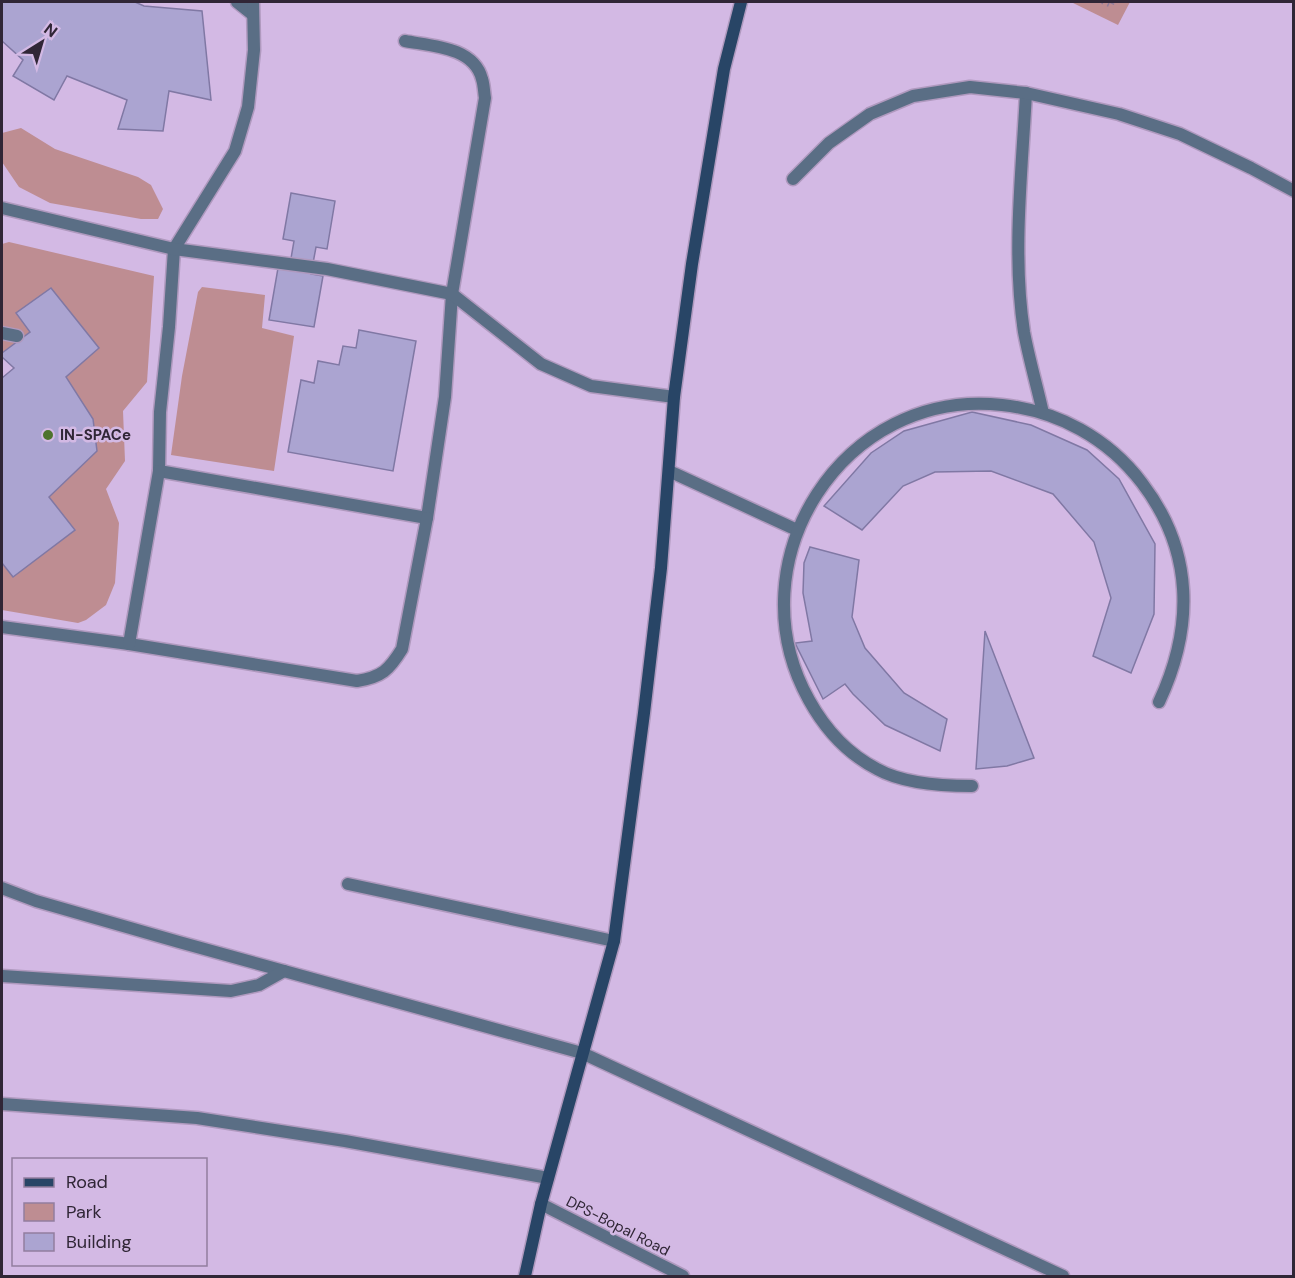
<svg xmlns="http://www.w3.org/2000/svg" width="1295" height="1278" viewBox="0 0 1295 1278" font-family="'DM Sans',sans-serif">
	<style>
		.green { fill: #be8d92 }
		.building { fill: #aba4d1; stroke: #8078a4; stroke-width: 1.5 }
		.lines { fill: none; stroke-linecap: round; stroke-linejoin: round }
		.lane-casing { stroke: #af99be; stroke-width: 15 }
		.street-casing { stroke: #af99be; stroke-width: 15 }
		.secondary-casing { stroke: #af99be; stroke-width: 15 }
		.path { stroke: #8f7c9c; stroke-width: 4; stroke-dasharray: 1.5 4.5; stroke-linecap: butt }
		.lane { stroke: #5a6e85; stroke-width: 12 }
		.street { stroke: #5a6e85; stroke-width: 12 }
		.secondary { stroke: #284566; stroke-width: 12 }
		.poi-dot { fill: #4e732c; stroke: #d3b9e4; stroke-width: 2 }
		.labels { text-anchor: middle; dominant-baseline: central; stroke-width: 5; stroke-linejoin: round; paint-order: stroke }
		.poi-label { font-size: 15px; font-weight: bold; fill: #302636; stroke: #d3b9e4; text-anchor: start }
		.street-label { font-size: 15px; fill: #302636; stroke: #d3b9e4 }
	</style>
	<rect width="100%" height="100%" fill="#d3b9e4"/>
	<g class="green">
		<path d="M1071 2H1130L1118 25Z"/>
		<path d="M21 128 55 149 138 177 151 185 163 209 158 219H141L50 203 19 187 2 162V133Z"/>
		<path d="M9 242 154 276 147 382 123 411 125 461 106 489 119 523 115 583 106 605 86 620 78 623 2 610V563L13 576 75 530 49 497 97 451 93 419 66 377 99 348 51 288 16 313 30 332 2 353V244Z"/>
		<path d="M202 287 265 295 262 328 294 336 274 471 171 455 182 376 198 292Z"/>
	</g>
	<g class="building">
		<path d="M2 2H135L144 6 202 11 211 100 169 91 163 131 118 129 127 100 67 76 54 100 13 76 23 60 2 41Z"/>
		<path d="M291 193 335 201 327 249 316 247 311 274 323 276 314 327 269 320 278 268 289 270 294 241 283 239Z"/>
		<path d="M51 288 99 348 66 377 93 419 97 451 49 497 75 530 13 577 2 563V378L14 368 2 357V353L30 332 16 313Z"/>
		<path d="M359 330 416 341 393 471 288 452 301 380 314 383 318 361 339 365 343 346 356 348Z"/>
		<path d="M972 412 1031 425 1087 450 1119 479 1155 544 1154 614 1131 673 1093 656 1111 598 1094 542 1053 494 991 471 935 472 903 486 862 530 824 506 871 453 904 431Z"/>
		<path d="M810 547 859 560 852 617 865 648 904 693 947 719 940 751 885 725 853 694 845 684 823 699 795 643 812 641 803 593 804 563Z"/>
		<path d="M985 631 1034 758 1007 766 976 769Z"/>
	</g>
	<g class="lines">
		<g class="lane-casing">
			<g id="lane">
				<path d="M237 2 252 14"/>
				<path d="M253 2 254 50 248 107 235 151 174 249 169 327 160 412 159 471 427 518 445 397 452 294 485 98C484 92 484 85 482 79 474 47 432 46 405 41"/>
				<path d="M1026 93C1022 172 1012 254 1024 332 1029 359 1037 386 1043 413"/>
				<path d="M793 179 829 143 870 114 913 96 970 87 1026 93 1119 114 1180 134 1251 168 1294 191"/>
				<path d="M2 208 174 249 327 269 452 294 541 364 591 386 674 397"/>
				<path d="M2 333 17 336"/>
				<path d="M669 471 797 530"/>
				<path d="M2 627 129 644 357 681C382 677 389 670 402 649L427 518"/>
				<path d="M129 644 159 471"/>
				<path d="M972 786C944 786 902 783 877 769 848 754 825 729 809 700 732 562 843 387 1002 405 1058 411 1108 438 1142 483 1194 551 1194 627 1159 702"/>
				<path d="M348 884 614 941"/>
			</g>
		</g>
		<g class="street-casing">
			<g id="street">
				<path d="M2 888 36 901 179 942 582 1053 1063 1276"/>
				<path d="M2 976 231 991 259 985 284 971"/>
				<path d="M2 1104 197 1118 345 1141 548 1178"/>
				<path d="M541 1204 683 1276"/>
			</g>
		</g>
		<g class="secondary-casing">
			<path id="secondary" d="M525 1276 541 1204 614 941 644 713 661 568 674 397 692 264 724 69 741 2"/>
		</g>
		<path class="path" d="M1102 2 1111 6 1113 2"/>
		<use href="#lane" class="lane"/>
		<use href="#street" class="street"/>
		<use href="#secondary" class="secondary"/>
	</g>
	<circle class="poi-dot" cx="48" cy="435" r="6"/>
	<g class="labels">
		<g class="poi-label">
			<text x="60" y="435">IN-SPACe</text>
		</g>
		<g class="street-label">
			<text transform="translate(618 1226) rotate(27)">DPS-Bopal Road</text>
		</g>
	</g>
	<rect width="1295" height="1278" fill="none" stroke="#302636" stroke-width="6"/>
	<rect x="12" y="1158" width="195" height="108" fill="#d3b9e4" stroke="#927e9e" stroke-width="1.5"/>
	<rect x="24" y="1178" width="30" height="9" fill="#284566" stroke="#927e9e" stroke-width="1.5"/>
	<text x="66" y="1188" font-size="18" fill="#302636">Road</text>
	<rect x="24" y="1203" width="30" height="18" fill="#be8d92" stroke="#927e9e" stroke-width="1.5"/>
	<text x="66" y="1218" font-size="18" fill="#302636">Park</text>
	<rect x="24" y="1233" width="30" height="18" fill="#aba4d1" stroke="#927e9e" stroke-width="1.5"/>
	<text x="66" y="1248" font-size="18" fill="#302636">Building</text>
	<g transform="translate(42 42) rotate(37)" stroke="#d3b9e4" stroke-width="4.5" paint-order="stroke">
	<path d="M0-4.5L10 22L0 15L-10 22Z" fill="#302636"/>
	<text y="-9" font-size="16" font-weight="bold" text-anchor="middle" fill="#302636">N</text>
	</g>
</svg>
